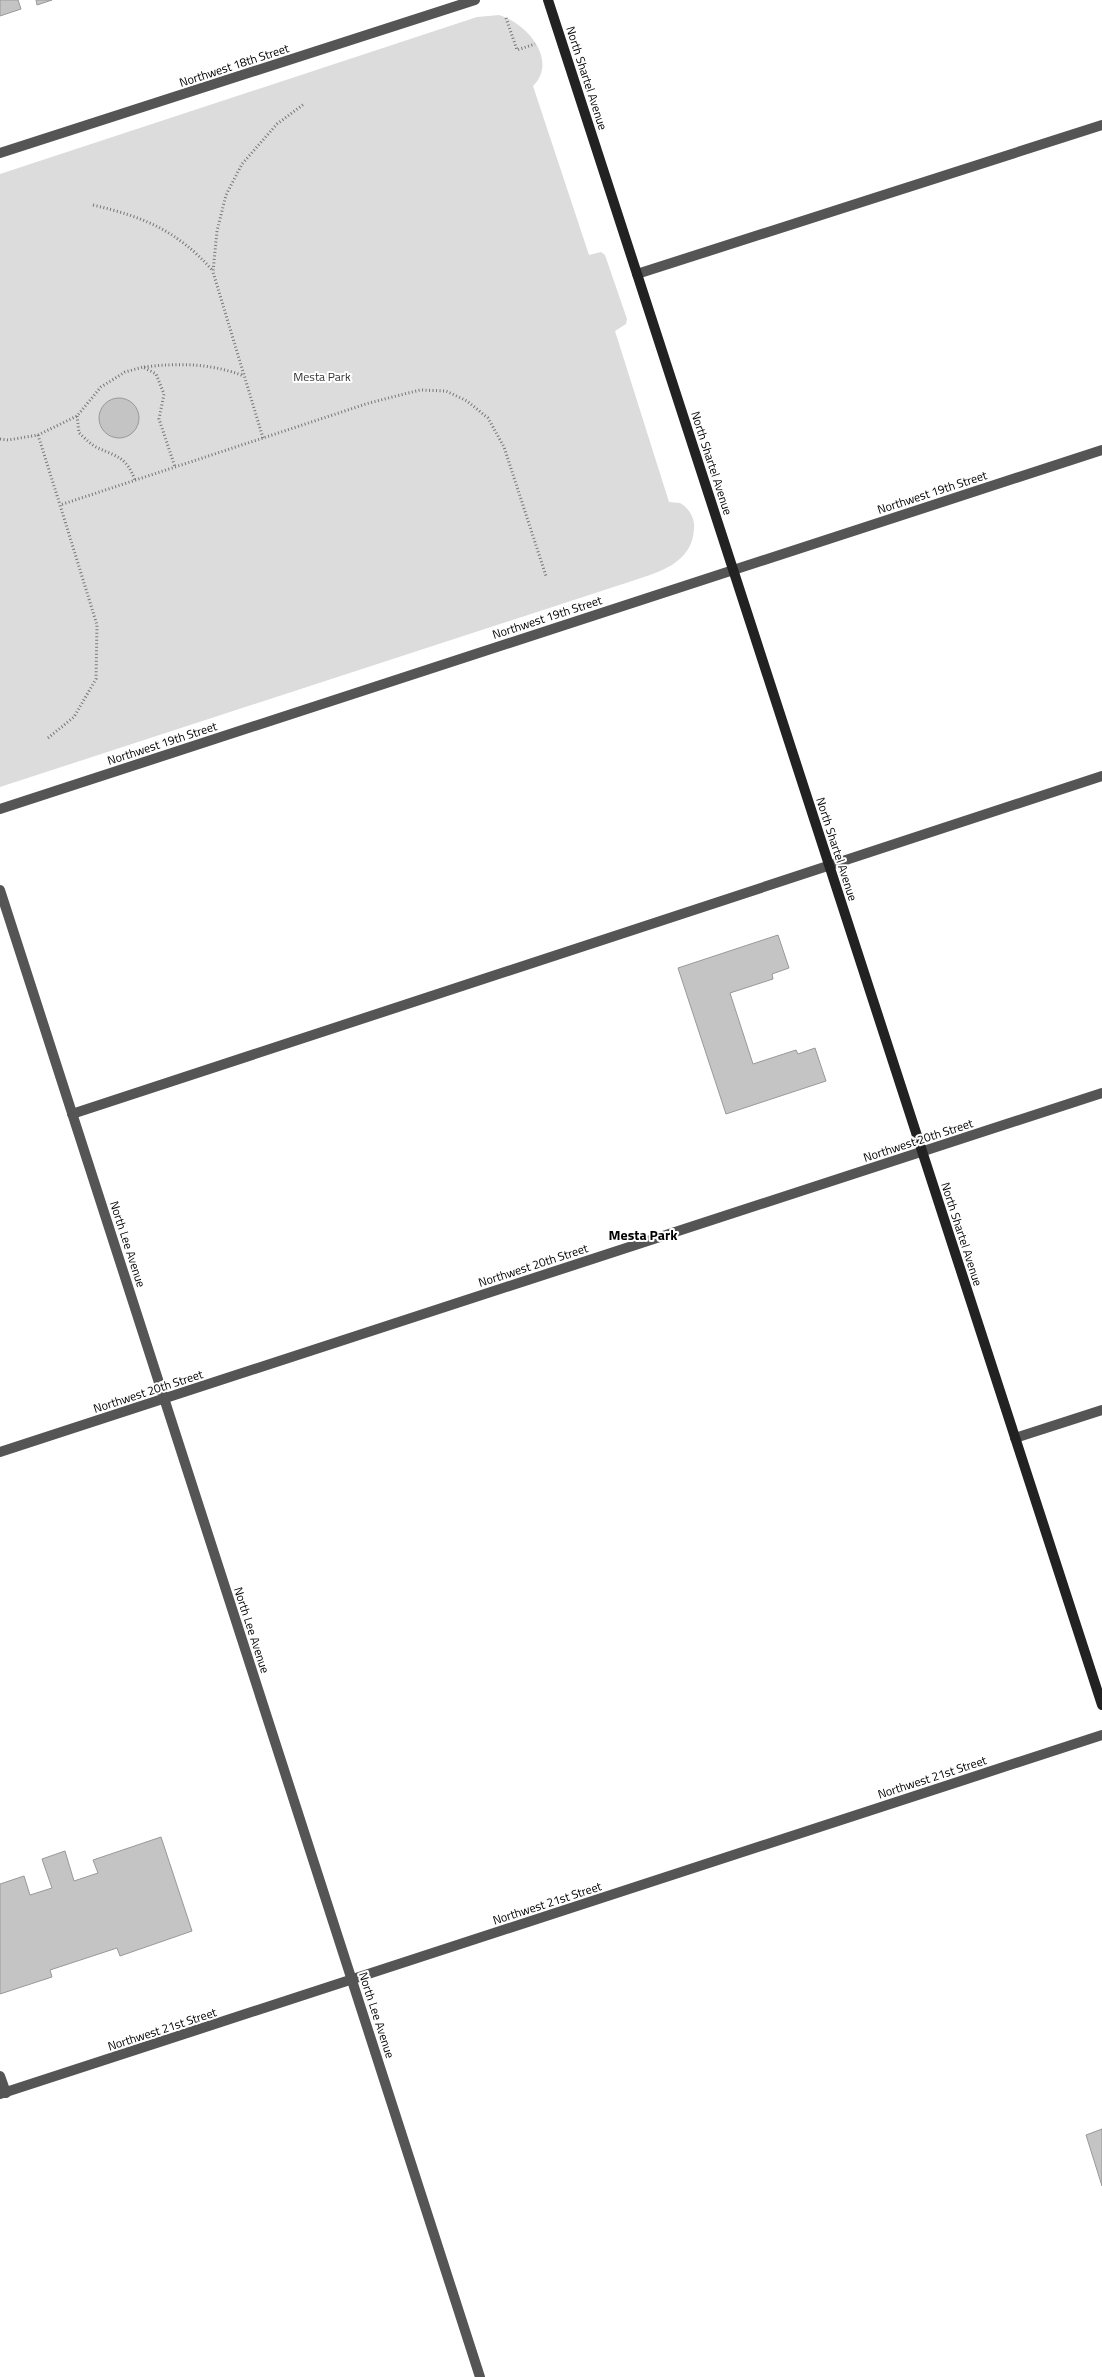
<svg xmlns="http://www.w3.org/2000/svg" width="1102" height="2377" viewBox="0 0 1102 2377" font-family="'Titillium Web',sans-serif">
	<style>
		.green { fill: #dcdcdc }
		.building { fill: #c4c4c4; stroke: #999 }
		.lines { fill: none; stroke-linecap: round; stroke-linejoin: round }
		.path { stroke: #777; stroke-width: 3; stroke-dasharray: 1 2.5; stroke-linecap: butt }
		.lane { stroke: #555; stroke-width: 10 }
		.street { stroke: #555; stroke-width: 10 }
		.secondary { stroke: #222; stroke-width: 10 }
		.labels { text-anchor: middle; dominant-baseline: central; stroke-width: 4; stroke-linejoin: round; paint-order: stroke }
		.street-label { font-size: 12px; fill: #000; stroke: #fff }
		.park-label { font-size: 12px; fill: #333; stroke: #fff }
		.neighbourhood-label { font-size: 14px; font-weight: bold; fill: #000; stroke: #fff }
	</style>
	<rect width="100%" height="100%" fill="#fff"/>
	<path class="green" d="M499 15C526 23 559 60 533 86L589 255 601 252 605 255 627 319 626 324 615 331 669 502 680 503C689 508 695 518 694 529 692 563 660 572 632 581L0 787V174L477 17Z"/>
	<g class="building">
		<path d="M0 0H18L21 9 0 16Z"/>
		<path d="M36 0H52L37 5Z"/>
		<circle cx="119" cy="418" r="20"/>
		<path d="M778 935 789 968 772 974 773 979 730 993 753 1064 796 1050 798 1054 815 1048 826 1081 726 1114 678 968Z"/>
		<path d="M161 1837 192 1931 120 1956 117 1948 50 1970 52 1977 0 1994V1884L24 1876 30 1895 52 1888 42 1859 65 1851 74 1881 98 1873 93 1860Z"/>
		<path d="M1102 2129V2186L1086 2135Z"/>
	</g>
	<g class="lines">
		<g class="path">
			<path d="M506 18 517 50 535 44"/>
			<path d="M93 205C144 217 178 231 213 271"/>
			<path d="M144 367C179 363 210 363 244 376"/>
			<path d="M77 416 79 433C85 438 91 445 98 448 118 457 126 457 135 480"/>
			<path d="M38 435 77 416 101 387 125 372 143 367 156 374 164 394 159 419 175 467"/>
			<path d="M263 438 213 272 217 231 226 195 242 164 277 124 304 104"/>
			<path d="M0 439 8 440 38 435 60 505"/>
			<path d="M48 738 74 717 96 679 97 625 60 505 369 403 420 390 446 391 467 401 488 418 504 447 546 576"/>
		</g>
		<g class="lane">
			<path d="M637 274 1102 125"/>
			<path d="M72 1114 1102 776"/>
			<path d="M1015 1438 1102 1410"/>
			<path d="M0 2076 6 2093"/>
		</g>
		<g class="street">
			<path d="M0 153 475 0"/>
			<path d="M0 809 1102 450"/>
			<path d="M0 890 480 2377"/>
			<path d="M0 1452 1102 1093"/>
			<path d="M0 2094 1102 1735"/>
		</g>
		<path class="secondary" d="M548 0 1102 1705"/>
	</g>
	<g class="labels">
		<g class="street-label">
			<text transform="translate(234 65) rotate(-18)">Northwest 18th Street</text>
			<text transform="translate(587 78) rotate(72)">North Shartel Avenue</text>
			<text transform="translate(712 463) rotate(72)">North Shartel Avenue</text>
			<text transform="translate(932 492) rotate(-18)">Northwest 19th Street</text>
			<text transform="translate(547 617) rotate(-18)">Northwest 19th Street</text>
			<text transform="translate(162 743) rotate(-18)">Northwest 19th Street</text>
			<text transform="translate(837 849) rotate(72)">North Shartel Avenue</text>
			<text transform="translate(918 1140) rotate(-18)">Northwest 20th Street</text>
			<text transform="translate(962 1234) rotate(72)">North Shartel Avenue</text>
			<text transform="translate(128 1244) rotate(72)">North Lee Avenue</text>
			<text transform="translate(533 1265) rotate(-18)">Northwest 20th Street</text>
			<text transform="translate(148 1391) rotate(-18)">Northwest 20th Street</text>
			<text transform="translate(252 1630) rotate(72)">North Lee Avenue</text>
			<text transform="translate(932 1777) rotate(-18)">Northwest 21st Street</text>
			<text transform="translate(547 1903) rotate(-18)">Northwest 21st Street</text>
			<text transform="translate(377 2015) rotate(72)">North Lee Avenue</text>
			<text transform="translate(162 2029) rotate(-18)">Northwest 21st Street</text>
		</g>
		<g class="park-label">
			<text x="322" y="376">Mesta Park</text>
		</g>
		<g class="neighbourhood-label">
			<text x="643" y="1234">Mesta Park</text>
		</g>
	</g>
</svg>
